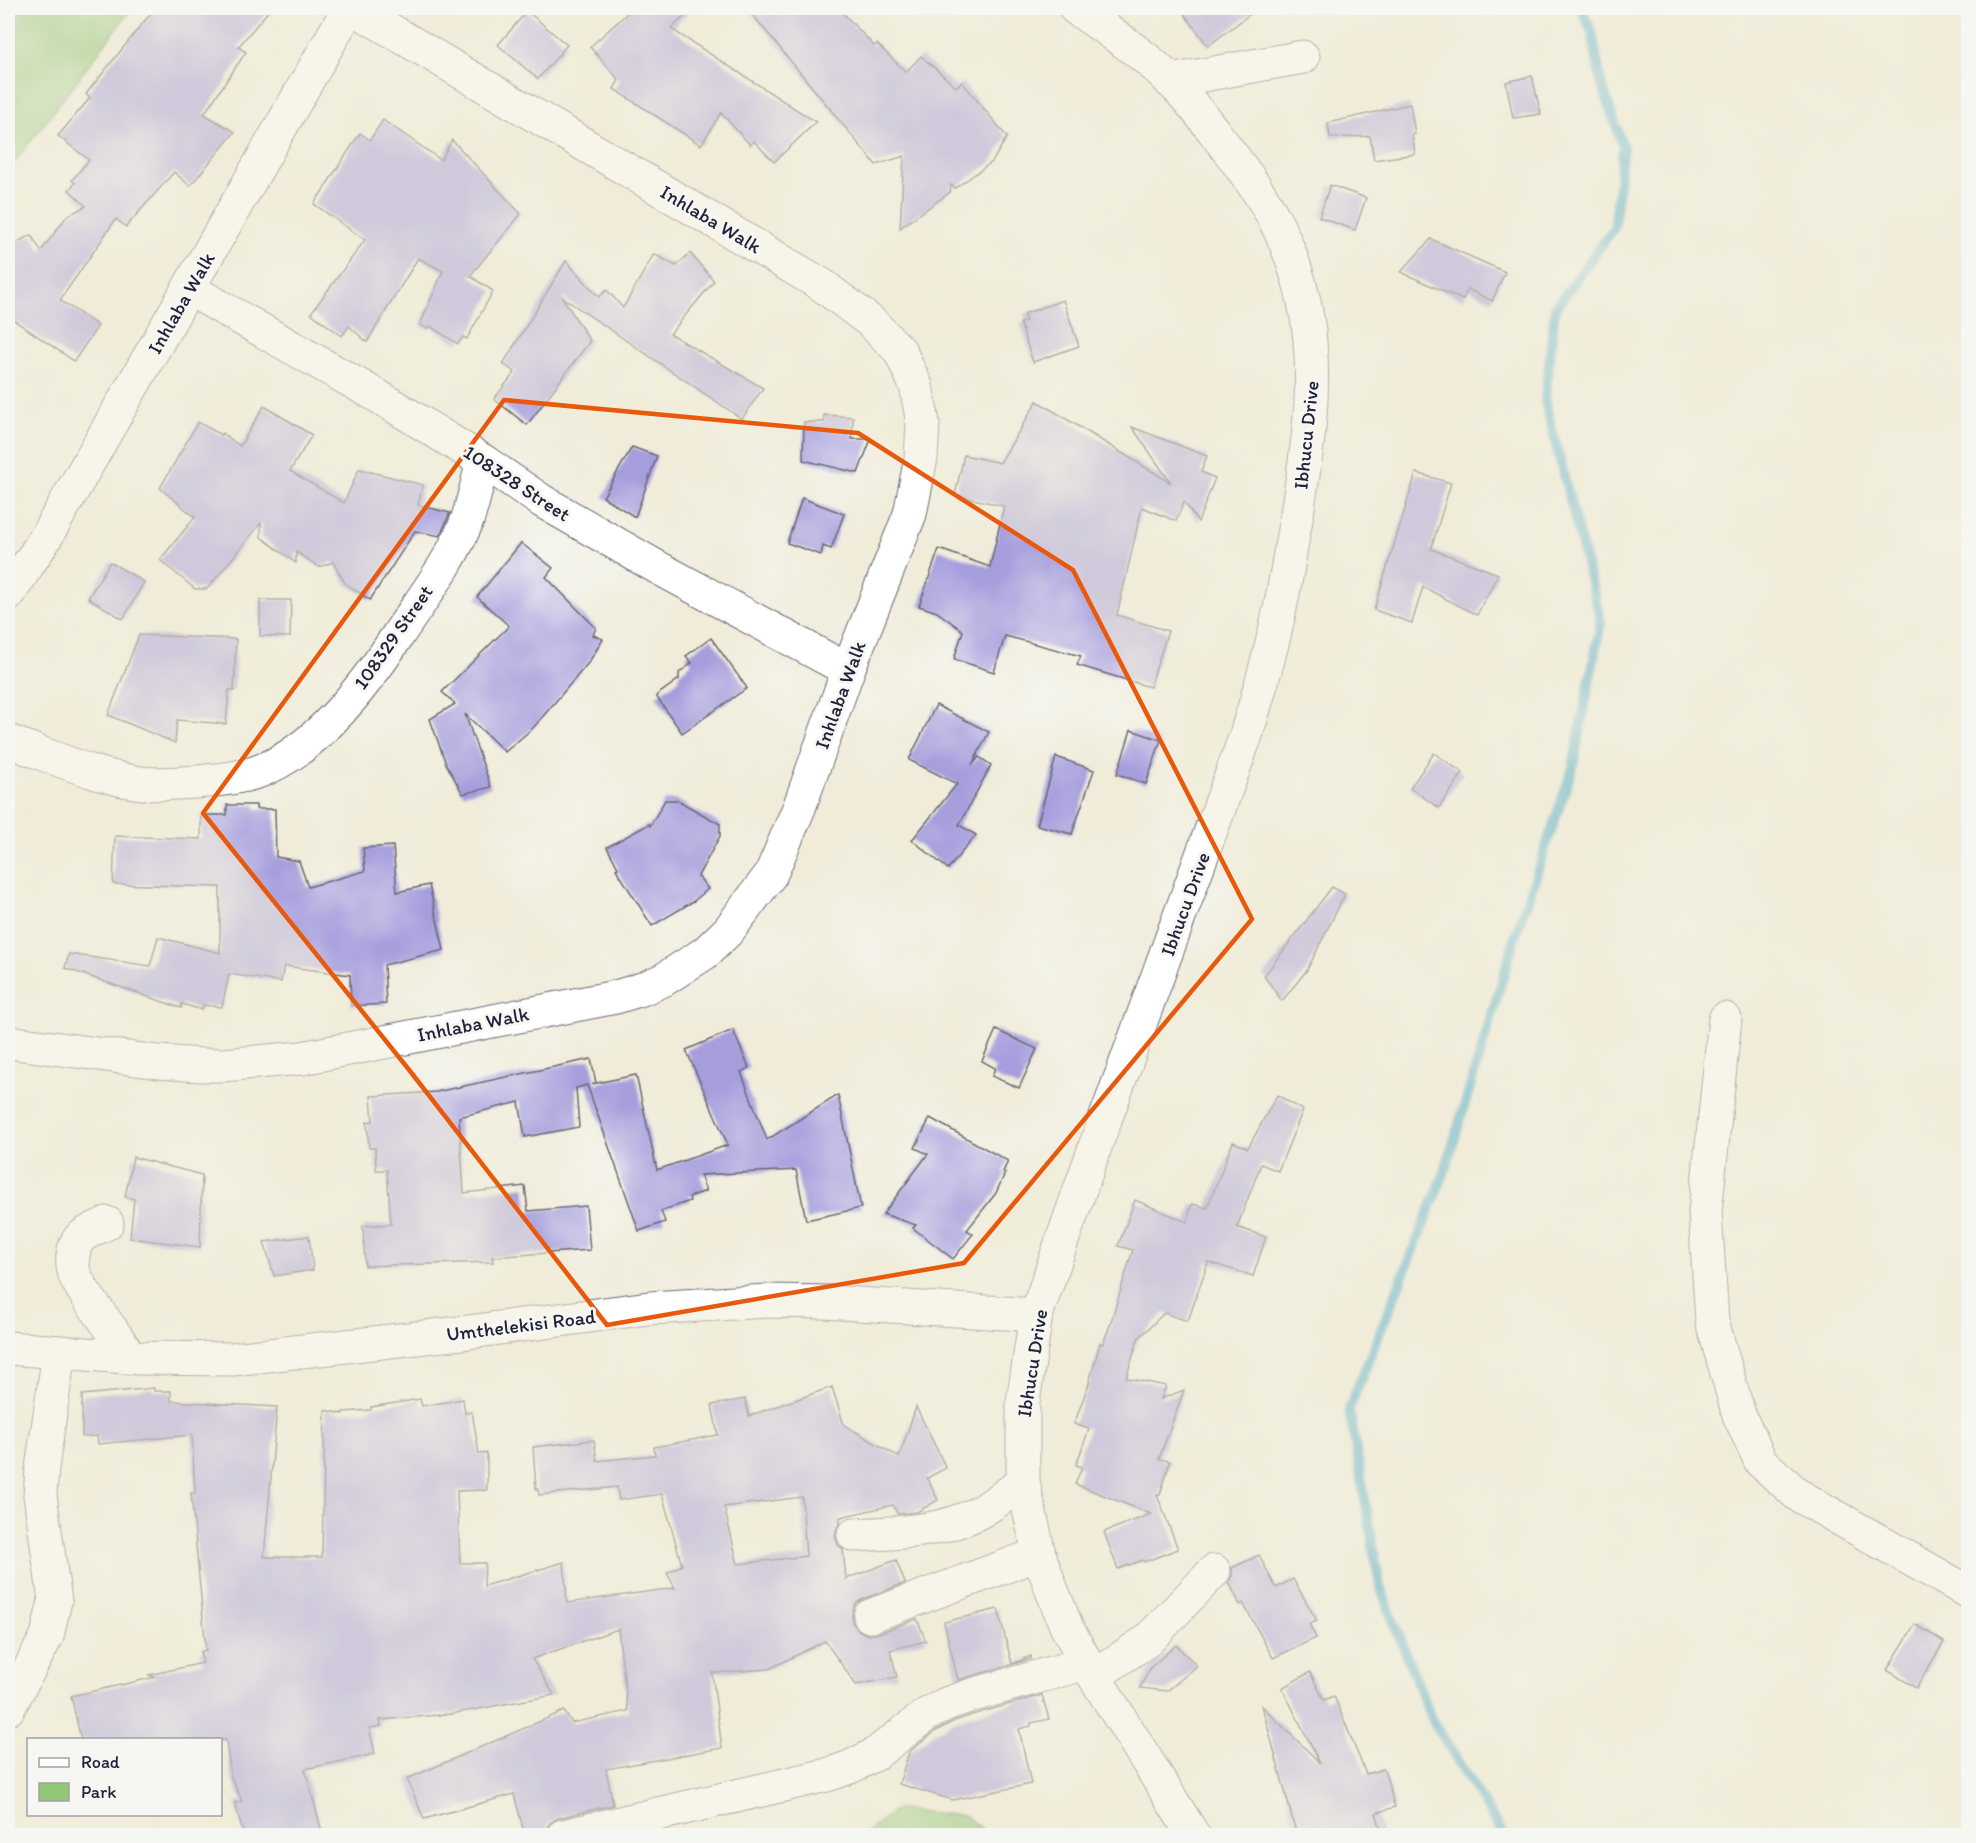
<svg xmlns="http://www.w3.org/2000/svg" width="1976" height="1843" viewBox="0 0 1976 1843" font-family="Itim,sans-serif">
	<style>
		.green { fill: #91c677; stroke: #5a7459; stroke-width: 1.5 }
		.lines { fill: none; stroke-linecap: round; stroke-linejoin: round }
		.stream { stroke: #4eaacc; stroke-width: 10 }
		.building { fill: #a69ddd; fill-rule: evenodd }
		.minor-casing { stroke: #6a6972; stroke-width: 35 }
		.minor { stroke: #fff; stroke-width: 33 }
		.marked { fill: none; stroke: #e8590c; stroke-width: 4.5; stroke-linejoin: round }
		.labels { text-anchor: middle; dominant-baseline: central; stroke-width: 6; stroke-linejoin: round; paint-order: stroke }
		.street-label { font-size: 20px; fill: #22223b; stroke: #f6f6f2 }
	</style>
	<rect width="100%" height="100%" fill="#f6f6f2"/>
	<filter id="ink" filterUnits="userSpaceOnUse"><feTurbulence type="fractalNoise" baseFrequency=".0167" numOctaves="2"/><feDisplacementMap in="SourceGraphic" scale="12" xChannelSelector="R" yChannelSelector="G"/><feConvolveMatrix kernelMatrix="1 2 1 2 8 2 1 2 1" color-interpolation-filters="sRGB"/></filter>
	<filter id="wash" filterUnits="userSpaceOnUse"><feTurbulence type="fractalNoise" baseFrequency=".008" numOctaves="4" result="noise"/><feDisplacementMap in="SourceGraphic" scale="24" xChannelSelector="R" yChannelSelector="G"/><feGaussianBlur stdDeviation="1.35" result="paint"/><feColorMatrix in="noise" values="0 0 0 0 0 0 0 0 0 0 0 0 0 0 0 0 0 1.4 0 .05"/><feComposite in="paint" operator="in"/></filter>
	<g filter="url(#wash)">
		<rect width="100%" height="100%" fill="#f0ecd9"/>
		<g class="green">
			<path d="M8 8H132L8 171Z"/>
			<path d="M897 1809 965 1816 989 1835H863Z"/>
		</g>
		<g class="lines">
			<path class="stream" d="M1504 1836 1431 1718 1380 1586 1349 1409 1444 1174 1516 934 1573 767 1601 622 1545 401 1555 308 1614 228 1623 147 1601 82 1592 32 1581 8"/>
		</g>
		<g id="blocks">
			<g class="building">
				<path d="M155 8H271L238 47 246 52 204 114 235 132 190 186 174 172 126 227 116 219 60 300 98 326 74 361 8 316V247L31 235 41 251 67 216 86 206 69 190 75 183 72 180 89 160 58 136 90 98 86 94Z"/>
				<path d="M633 8H693L671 29 816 122 774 162 754 141 750 145 721 113 701 145 614 89 619 80 590 47Z"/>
				<path d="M747 8H838L874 46 877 44 906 72 921 56 956 87 962 82 1007 137 992 162 955 188 951 185 950 192 900 228 904 156 876 165Z"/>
				<path d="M1180 8H1258L1208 46Z"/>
				<path d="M527 11 567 45 538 79 498 45Z"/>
				<path d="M1532 76 1541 114 1513 118 1506 82Z"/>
				<path d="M1410 104 1415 134H1412L1415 154 1374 160 1370 136 1330 138 1328 123Z"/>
				<path d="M383 120 441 160 452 140 521 214 470 276 493 291 467 339 463 337 458 344 430 326 428 329 420 325 443 271 418 258 367 342 349 326 342 336 311 313 365 240 314 204 360 133 370 140Z"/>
				<path d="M1330 185 1366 198 1355 230 1319 217Z"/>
				<path d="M1431 239 1505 272 1492 301 1468 289 1463 300 1401 272Z"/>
				<path d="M690 253 714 281 670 334 763 388 742 419 562 297 590 341 527 425 494 399 515 372 503 364 566 261 599 297 607 290 623 308 654 254 676 266Z"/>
				<path d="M1063 300 1079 346 1033 362 1020 323 1026 321 1024 314Z"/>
				<path d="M1037 401 1171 483 1132 427 1207 456 1201 472 1215 478 1198 522 1184 502 1176 521 1142 507 1117 615 1168 631 1150 687 1077 665 1081 656 1005 636 994 672 954 659 963 631 937 612 919 606 939 549 990 567 1004 506 955 495 964 455 1000 463Z"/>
				<path d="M264 406 312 435 290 471 344 503 359 469 423 485 418 505 450 513 440 536 415 531 370 600 345 583 333 562 319 567 296 552V563L261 537V523L207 589H195L160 560 195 517 160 488 198 422 221 435 222 433 240 446Z"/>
				<path d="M824 415 853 417 852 439H871L858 473 803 460 804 422H824Z"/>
				<path d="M632 447 657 456 635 517 603 497Z"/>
				<path d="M1416 473 1451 483 1431 549 1498 574 1477 615 1423 587 1412 623 1374 610Z"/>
				<path d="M802 498 844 514 831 549 823 546 821 555 787 543Z"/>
				<path d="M521 543 553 568 546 577 596 628 593 635 603 639 589 662 534 727 505 752 465 714 491 787 463 794 446 764 430 719 455 704 442 692 509 626 477 597Z"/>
				<path d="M110 562 144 582 123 619 88 598Z"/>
				<path d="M260 600H291L290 637 260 636Z"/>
				<path d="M139 635 236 639 234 691 229 690 226 724 177 720 175 743 108 715Z"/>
				<path d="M711 638 747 688 682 733 656 696 679 679V673L692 663 686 656Z"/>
				<path d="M936 705 989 732 972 765 979 757 991 765 959 825 976 835 948 869 912 840 957 784 909 760Z"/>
				<path d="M1131 730 1161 740 1146 784 1117 774Z"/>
				<path d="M1434 753 1463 773 1439 808 1410 788Z"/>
				<path d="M1056 757 1094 770 1072 834 1037 825Z"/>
				<path d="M665 800H677L720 824V836L698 876 708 889 694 901 652 926 616 869 618 868 607 847 649 824 650 826Z"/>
				<path d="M227 805H256V809H275L276 857 299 861 308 887 365 871 363 848 393 846 397 892 429 885 444 950 384 965 386 1004 351 1006 350 975 284 966 281 982 229 974 222 1007 203 1005 202 1010 182 1004 181 1008 65 968 69 954 150 966 158 937 220 953V887L113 884 115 836 201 839V815H227Z"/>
				<path d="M1332 887 1345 894 1307 970 1282 1001 1264 976Z"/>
				<path d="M733 1030 749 1068 741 1072 767 1140 838 1095 861 1208 806 1220 796 1170 700 1175 706 1191 689 1197 690 1201 661 1211 665 1222 639 1231 587 1085 576 1088 579 1127 525 1137 519 1102 459 1117 464 1193 525 1186 528 1211 586 1206 590 1250 492 1257 493 1262 365 1266 363 1226 391 1224 387 1170H376L375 1148H369L367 1122 373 1121 371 1096 436 1092 591 1059 596 1083 592 1084 636 1075 657 1170 728 1145 686 1050Z"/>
				<path d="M996 1030 1037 1049 1019 1088 992 1076 995 1068 982 1061Z"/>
				<path d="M1277 1095 1303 1110 1278 1171 1261 1164 1237 1227 1266 1237 1253 1276 1208 1262 1188 1321 1164 1313 1138 1339 1126 1378 1166 1386 1161 1399 1184 1390 1159 1459 1170 1461 1160 1495H1157L1178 1549 1144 1562 1143 1560 1118 1569 1104 1532 1151 1514 1075 1484 1082 1467 1076 1465 1089 1429 1074 1424 1089 1383 1100 1343 1103 1344 1110 1325 1133 1250 1118 1246 1135 1200 1187 1222 1192 1204 1207 1208 1233 1142 1248 1148Z"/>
				<path d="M930 1118 1008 1161 1003 1172 1005 1173 996 1193 967 1230 973 1234 953 1259 913 1228 916 1225 883 1214 928 1154 915 1148Z"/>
				<path d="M133 1157 202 1175 200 1247 130 1238 134 1199 125 1197Z"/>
				<path d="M309 1236 313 1270 274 1276 264 1242Z"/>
				<path d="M832 1387 844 1425 899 1457 916 1407 946 1468 927 1478 938 1500 917 1512 898 1514 893 1505 840 1517V1523L837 1527 835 1536 838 1545 843 1549 846 1579 896 1560 905 1583 863 1599 855 1604 852 1613V1622L858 1630 867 1635 876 1634 917 1619 926 1641 890 1650 897 1677 856 1685 825 1641 769 1669 712 1673 722 1748 606 1769 613 1805 558 1818 550 1823 545 1830V1836H525L514 1794 424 1819 407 1779 564 1711 572 1723 628 1711 618 1629 532 1659 554 1695 451 1714 380 1720 381 1726 369 1728 375 1754 305 1769 323 1836H244L235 1803 242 1801 231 1777 226 1740H81L71 1696 156 1677 148 1675 203 1663 200 1652 206 1650 191 1493H195L192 1435 98 1444 97 1436 82 1437V1395L154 1388V1391H171V1401L277 1407 264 1557H322L325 1410 343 1414V1412L371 1410V1407L420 1399 422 1406 463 1399 465 1413 472 1412 479 1454 487 1453V1490L457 1491 460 1563H485L484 1586 564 1562 567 1603 675 1588 667 1573 682 1565 662 1494 619 1500 617 1487 539 1495 538 1489H536L533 1447 594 1440 597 1461 655 1455 654 1447 718 1435 712 1405 745 1399 749 1416ZM802 1497 806 1556 738 1564 724 1507Z"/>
				<path d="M1259 1555 1276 1588 1293 1579 1317 1621 1309 1624 1316 1638 1273 1658 1243 1603 1240 1605 1229 1582 1232 1576V1568Z"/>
				<path d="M998 1609 1012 1664 1031 1656V1659L958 1680 944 1622Z"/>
				<path d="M1915 1624 1944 1642 1916 1688 1887 1670Z"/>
				<path d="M1176 1645 1197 1666 1167 1691 1140 1688 1151 1667Z"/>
				<path d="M1310 1672 1324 1700 1334 1696 1366 1774 1384 1769 1395 1807 1376 1813 1383 1836H1297L1262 1706 1320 1763 1282 1688Z"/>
				<path d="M1042 1695 1049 1719 1031 1723V1726L1019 1729 1031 1784 953 1800 899 1784 909 1752 936 1731 954 1721 975 1714Z"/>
			</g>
		</g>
	</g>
	<g filter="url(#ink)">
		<use href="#blocks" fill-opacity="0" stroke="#6a6972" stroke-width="1.5"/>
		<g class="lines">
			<g class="minor-casing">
				<g id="minor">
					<path d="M1075 8C1100 25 1126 42 1149 61 1177 84 1200 113 1222 142 1239 165 1258 188 1271 213 1295 256 1309 307 1311 356 1314 411 1305 464 1296 519 1290 550 1286 582 1279 613 1271 654 1258 695 1246 735L1095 1147 1036 1315 1023 1402V1482L1039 1554 1051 1588 1067 1628 1094 1676 1194 1836"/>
					<path d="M1170 81 1303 57"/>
					<path d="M189 289 381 398 483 461 542 501 655 566 848 670"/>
					<path d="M8 595 43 542 349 8"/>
					<path d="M8 741C51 756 96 777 141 783 159 785 178 783 196 782 219 780 245 778 267 768 319 745 365 685 396 638 420 601 453 560 468 518 474 499 478 480 483 461"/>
					<path d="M1725 1019 1705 1212 1712 1321 1739 1415 1761 1462 1798 1495 1968 1592"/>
					<path d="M8 1042 158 1062 201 1065H223L302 1058 616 997 642 989 663 980 705 953 728 931 771 874 799 808 848 670 910 514 921 458 923 423 916 386 900 351 871 322 822 285 353 8"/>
					<path d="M107 1223C98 1228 86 1231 79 1239 72 1248 71 1264 75 1275 80 1288 90 1300 98 1311 109 1326 120 1341 130 1357"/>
					<path d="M8 1348 139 1358 233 1359 469 1332 649 1308 768 1301 825 1302 1036 1315"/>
					<path d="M854 1535C892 1533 929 1533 964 1519 986 1511 1005 1495 1023 1482"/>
					<path d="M870 1616 1039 1554"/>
					<path d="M1094 1676 1148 1640 1214 1571"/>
					<path d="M8 1709 47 1636 55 1601 40 1495 42 1468 59 1353"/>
					<path d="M563 1836 827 1775 850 1767 874 1755 926 1715 946 1704 969 1696 1087 1663"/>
				</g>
			</g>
			<use href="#minor" class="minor"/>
		</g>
	</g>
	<path d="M0 0H1976V1843H0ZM504 400 858 433 1073 570 1252 919 964 1263 607 1325 410 1071 203 813Z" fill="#f0ecd9" fill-opacity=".55" fill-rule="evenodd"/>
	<path class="marked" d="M504 400 858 433 1073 570 1252 919 964 1263 607 1325 410 1071 203 813Z"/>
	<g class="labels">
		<g class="street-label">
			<text transform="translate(711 219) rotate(31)">Inhlaba Walk</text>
			<text transform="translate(181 303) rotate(-60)">Inhlaba Walk</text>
			<text transform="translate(1306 435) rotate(-84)">Ibhucu Drive</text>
			<text transform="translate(517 483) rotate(33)">108328 Street</text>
			<text transform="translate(393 637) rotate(-55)">108329 Street</text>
			<text transform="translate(840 695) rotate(-70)">Inhlaba Walk</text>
			<text transform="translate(1185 904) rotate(-70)">Ibhucu Drive</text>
			<text transform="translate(473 1024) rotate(-11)">Inhlaba Walk</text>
			<text transform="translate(521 1325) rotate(-7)">Umthelekisi Road</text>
			<text transform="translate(1032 1363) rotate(-81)">Ibhucu Drive</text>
		</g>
	</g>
	<rect width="1976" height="1843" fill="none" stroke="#f6f6f2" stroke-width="30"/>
	<rect x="27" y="1738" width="195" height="78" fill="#f6f6f2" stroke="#a1a1a9" stroke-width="1.5"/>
	<rect x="39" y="1758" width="30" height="9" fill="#ffffff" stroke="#a1a1a9" stroke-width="1.5"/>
	<text x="81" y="1768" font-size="18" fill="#22223b">Road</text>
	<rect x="39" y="1783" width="30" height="18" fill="#91c677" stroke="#a1a1a9" stroke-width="1.5"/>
	<text x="81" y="1798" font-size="18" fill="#22223b">Park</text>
</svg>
